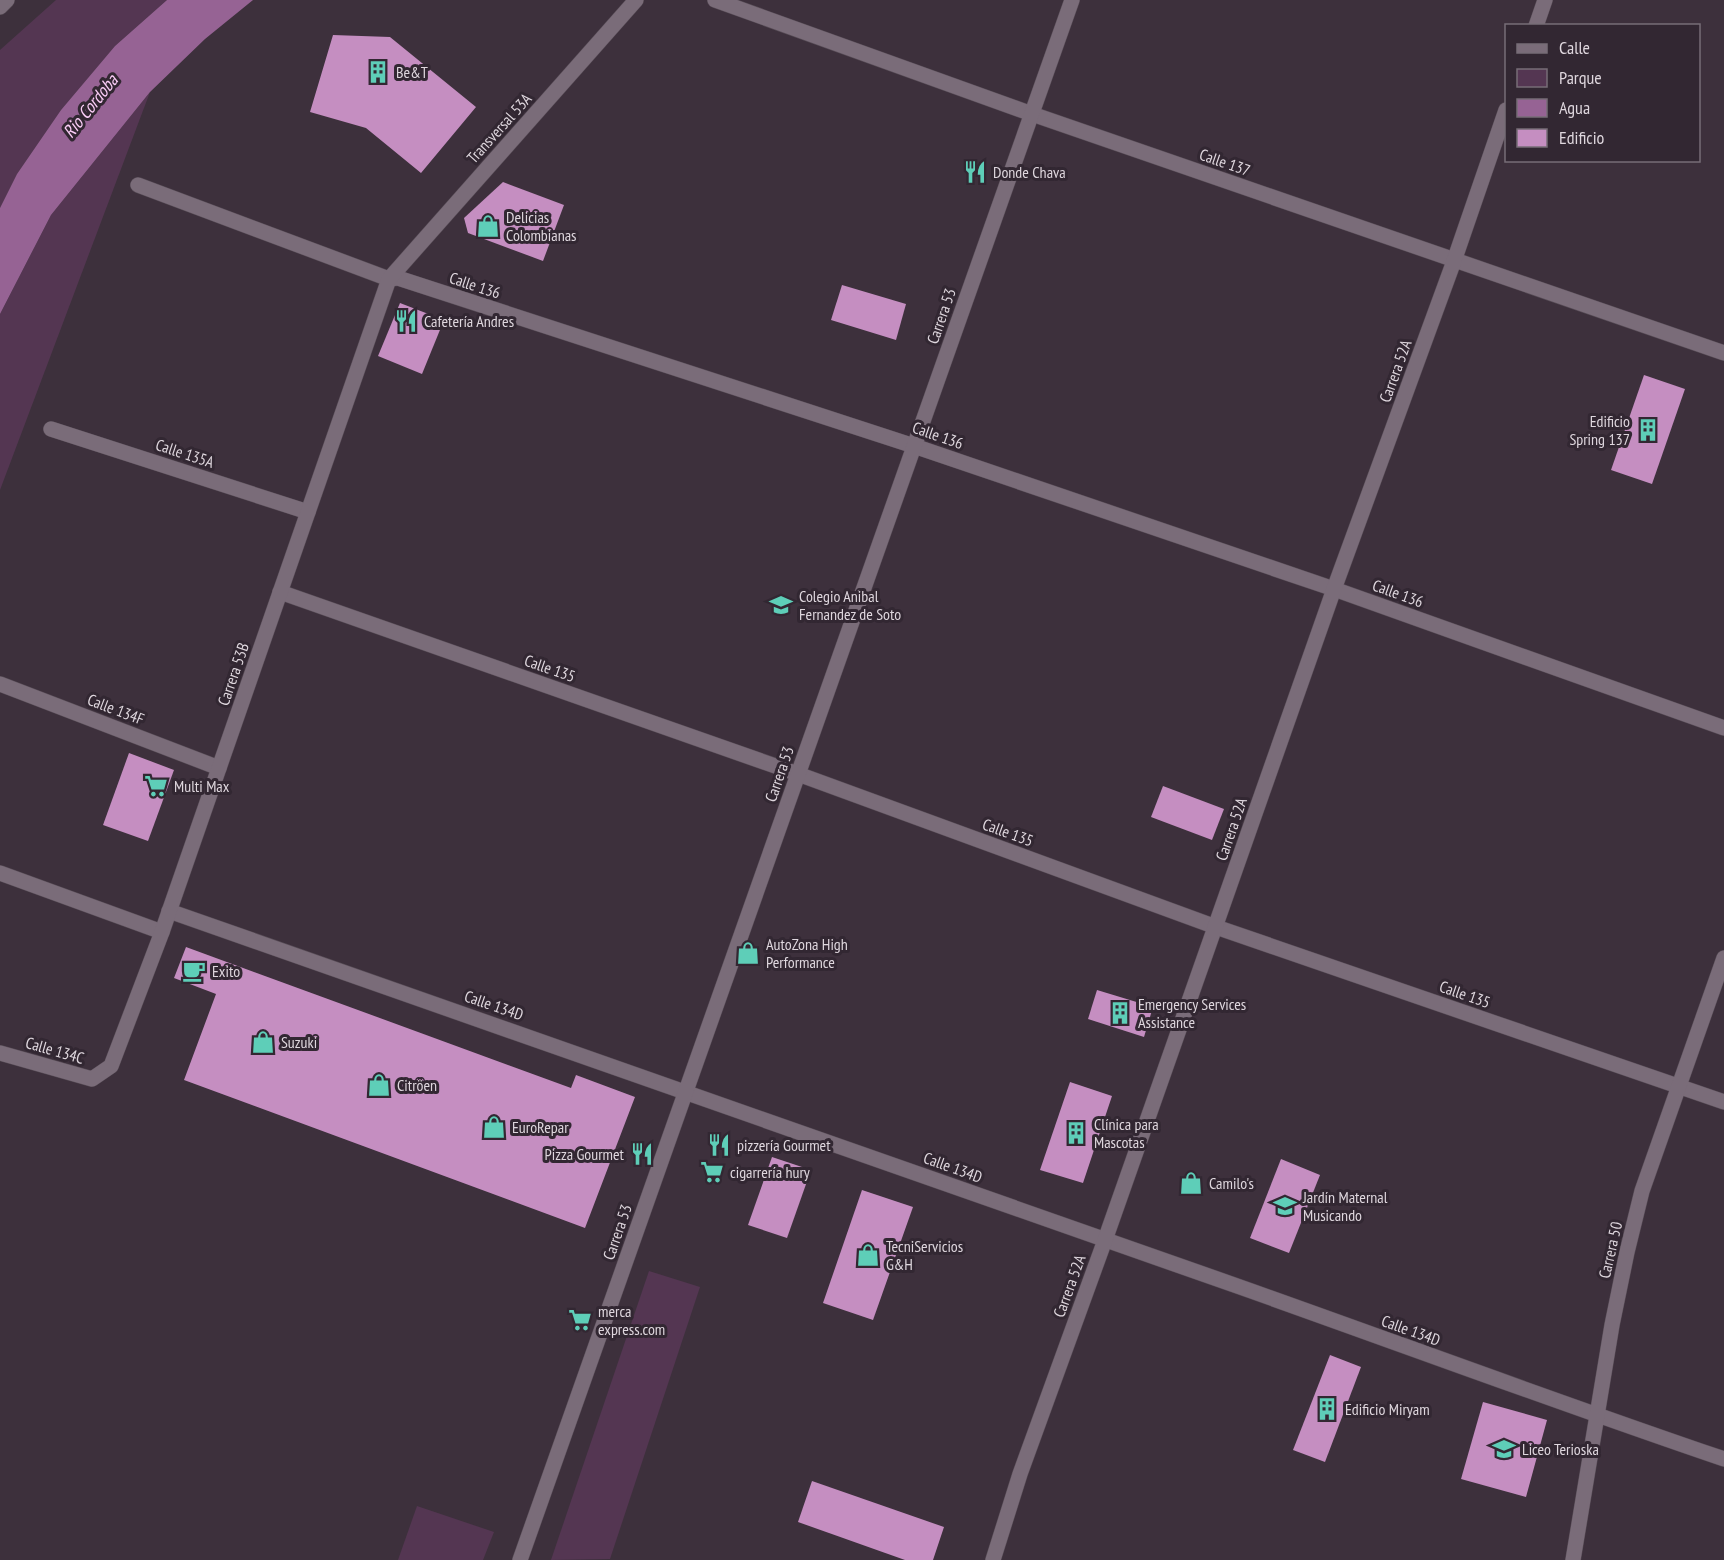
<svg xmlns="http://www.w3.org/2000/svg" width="1724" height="1560" viewBox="0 0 1724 1560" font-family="'PT Sans Narrow',sans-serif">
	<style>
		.green { fill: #543652 }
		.water { fill: #966394 }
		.building { fill: #c58ec1 }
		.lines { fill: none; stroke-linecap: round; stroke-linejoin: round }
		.minor-casing { stroke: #584d57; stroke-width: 16 }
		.minor { stroke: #7a6c79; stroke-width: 15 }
		.labels { text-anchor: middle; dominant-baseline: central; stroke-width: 6; stroke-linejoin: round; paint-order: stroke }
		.poi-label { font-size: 16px; fill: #dfd7de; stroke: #322732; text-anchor: start }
		.street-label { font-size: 16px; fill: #dfd7de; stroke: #322732 }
		.water-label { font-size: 18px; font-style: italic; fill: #fccef8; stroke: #322732 }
	</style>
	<rect width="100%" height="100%" fill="#3d303c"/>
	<g class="green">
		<path d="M56 0H167L115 46 61 110 17 174 0 208V50Z"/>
		<path d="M150 92 0 490V314L51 215Z"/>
		<path d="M649 1271 700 1287 610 1559 551 1560Z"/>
		<path d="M417 1506 494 1532 483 1560H398Z"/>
	</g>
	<path class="water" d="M167 0H253L205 39 150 92 51 215 0 314V208L17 174 61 110 115 46Z"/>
	<g class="building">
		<path d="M333 35 390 37 476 107 421 173 366 128 310 112Z"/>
		<path d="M503 182 564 205 543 261 468 233 464 218Z"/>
		<path d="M842 285 906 304 896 340 831 320Z"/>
		<path d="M400 303 444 320 422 374 378 356Z"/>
		<path d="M1644 375 1685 389 1652 484 1611 470Z"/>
		<path d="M129 753 174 770 148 841 103 825Z"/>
		<path d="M1163 786 1224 809 1212 840 1151 817Z"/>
		<path d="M186 947 571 1088 576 1075 635 1097 585 1228 184 1080 216 994 174 978Z"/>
		<path d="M1097 990 1153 1007 1144 1037 1088 1019Z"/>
		<path d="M1070 1082 1112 1096 1083 1183 1040 1170Z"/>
		<path d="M772 1157 811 1170 787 1238 748 1225Z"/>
		<path d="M1281 1159 1320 1175 1289 1253 1250 1238Z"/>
		<path d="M862 1190 913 1207 873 1320 823 1303Z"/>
		<path d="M1330 1355 1361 1367 1325 1462 1293 1450Z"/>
		<path d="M1483 1402 1547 1420 1526 1497 1461 1479Z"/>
		<path d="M812 1481 944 1527 933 1560H905L798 1522Z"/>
	</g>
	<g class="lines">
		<g class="minor-casing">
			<g id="minor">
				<path d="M715 0 1032 114 1724 353"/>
				<path d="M0 7 7 0"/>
				<path d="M1536 26 1545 0"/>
				<path d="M138 185 389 279 398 278 914 446 1334 589 1724 728"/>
				<path d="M51 429 308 512"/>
				<path d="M280 592 798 774 1216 927 1724 1102"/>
				<path d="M0 684 219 768"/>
				<path d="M0 873 162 932"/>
				<path d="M169 911C526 1035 883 1161 1240 1287 1401 1344 1562 1404 1724 1459"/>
				<path d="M0 1053 92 1079 111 1066 162 932 389 279 636 0"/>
				<path d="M520 1560 1072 0"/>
				<path d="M993 1560 1020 1474 1105 1240 1334 589 1454 261 1506 110"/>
				<path d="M1573 1560 1612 1325 1627 1252 1642 1191 1724 958"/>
			</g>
		</g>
		<use href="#minor" class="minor"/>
	</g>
	<defs>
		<g id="building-bare" transform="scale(1.8)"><path d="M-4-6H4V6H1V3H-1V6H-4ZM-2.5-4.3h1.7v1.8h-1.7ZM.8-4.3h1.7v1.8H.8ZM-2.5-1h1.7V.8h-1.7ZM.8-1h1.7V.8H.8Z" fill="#5eceb8" stroke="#322732" stroke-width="2.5" paint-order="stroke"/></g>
		<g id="restaurant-bare" transform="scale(1.8)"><path d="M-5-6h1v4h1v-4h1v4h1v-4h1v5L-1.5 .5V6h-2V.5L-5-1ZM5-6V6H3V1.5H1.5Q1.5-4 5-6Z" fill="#5eceb8" stroke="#322732" stroke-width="2.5" paint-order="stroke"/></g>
		<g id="shop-bare" transform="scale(1.8)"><path d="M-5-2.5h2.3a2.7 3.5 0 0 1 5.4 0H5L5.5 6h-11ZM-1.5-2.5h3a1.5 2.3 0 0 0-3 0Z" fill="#5eceb8" stroke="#322732" stroke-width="2.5" paint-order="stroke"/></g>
		<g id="school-bare" transform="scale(1.8)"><path d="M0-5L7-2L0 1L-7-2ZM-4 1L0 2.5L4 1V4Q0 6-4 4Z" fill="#5eceb8" stroke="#322732" stroke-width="2.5" paint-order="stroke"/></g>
		<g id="supermarket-bare" transform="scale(1.8)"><path d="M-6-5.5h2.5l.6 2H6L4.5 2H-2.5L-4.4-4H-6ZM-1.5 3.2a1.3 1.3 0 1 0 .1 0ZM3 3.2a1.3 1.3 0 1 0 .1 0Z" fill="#5eceb8" stroke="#322732" stroke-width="2.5" paint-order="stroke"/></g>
		<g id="cafe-bare" transform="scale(1.8)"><path d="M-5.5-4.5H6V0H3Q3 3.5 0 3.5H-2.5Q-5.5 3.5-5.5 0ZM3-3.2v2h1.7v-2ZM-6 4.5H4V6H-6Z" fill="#5eceb8" stroke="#322732" stroke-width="2.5" paint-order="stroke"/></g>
	</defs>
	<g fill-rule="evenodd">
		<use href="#building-bare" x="378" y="72"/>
		<use href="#restaurant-bare" x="975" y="172"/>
		<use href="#shop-bare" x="488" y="226"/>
		<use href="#restaurant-bare" x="406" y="321"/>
		<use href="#building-bare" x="1648" y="430"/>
		<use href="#school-bare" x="781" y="605"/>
		<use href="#supermarket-bare" x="156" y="786"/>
		<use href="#shop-bare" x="748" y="953"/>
		<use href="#cafe-bare" x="194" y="971"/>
		<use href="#building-bare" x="1120" y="1013"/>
		<use href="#shop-bare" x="263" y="1042"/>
		<use href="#shop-bare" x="379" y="1085"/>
		<use href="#shop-bare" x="494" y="1127"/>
		<use href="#building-bare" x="1076" y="1133"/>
		<use href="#restaurant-bare" x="719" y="1145"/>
		<use href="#restaurant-bare" x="642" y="1154"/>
		<use href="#supermarket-bare" x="712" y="1172"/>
		<use href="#shop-bare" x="1191" y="1183"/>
		<use href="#school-bare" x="1285" y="1206"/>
		<use href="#shop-bare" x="868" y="1255"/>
		<use href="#supermarket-bare" x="580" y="1320"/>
		<use href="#building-bare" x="1327" y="1409"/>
		<use href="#school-bare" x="1504" y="1449"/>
	</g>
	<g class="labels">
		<g class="poi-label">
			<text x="396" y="72">Be&amp;T</text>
			<text x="993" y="172">Donde Chava</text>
			<text x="506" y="217">Delicias<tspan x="506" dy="18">Colombianas</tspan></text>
			<text x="424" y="321">Cafetería Andres</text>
			<text x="1630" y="421" text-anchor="end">Edificio<tspan x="1630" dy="18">Spring 137</tspan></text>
			<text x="799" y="596">Colegio Anibal<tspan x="799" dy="18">Fernandez de Soto</tspan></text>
			<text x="174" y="786">Multi Max</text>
			<text x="766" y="944">AutoZona High<tspan x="766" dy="18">Performance</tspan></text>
			<text x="212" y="971">Exito</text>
			<text x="1138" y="1004">Emergency Services<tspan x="1138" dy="18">Assistance</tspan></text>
			<text x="281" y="1042">Suzuki</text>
			<text x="397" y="1085">Citröen</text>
			<text x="1094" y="1124">Clínica para<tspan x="1094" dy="18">Mascotas</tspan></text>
			<text x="512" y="1127">EuroRepar</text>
			<text x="737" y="1145">pizzería Gourmet</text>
			<text x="624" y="1154" text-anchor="end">Pizza Gourmet</text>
			<text x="730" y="1172">cigarrería hury</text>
			<text x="1209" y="1183">Camilo's</text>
			<text x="1303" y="1197">Jardín Maternal<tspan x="1303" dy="18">Musicando</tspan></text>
			<text x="886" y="1246">TecniServicios<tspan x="886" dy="18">G&amp;H</tspan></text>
			<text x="598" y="1311">merca<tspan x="598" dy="18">express.com</tspan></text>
			<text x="1345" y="1409">Edificio Miryam</text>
			<text x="1522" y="1449">Liceo Terioska</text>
		</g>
		<g class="street-label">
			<text transform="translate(499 128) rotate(-48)">Transversal 53A</text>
			<text transform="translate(1225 162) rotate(19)">Calle 137</text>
			<text transform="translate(475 285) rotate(18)">Calle 136</text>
			<text transform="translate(941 316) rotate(-71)">Carrera 53</text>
			<text transform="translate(1395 371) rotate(-70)">Carrera 52A</text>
			<text transform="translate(938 435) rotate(19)">Calle 136</text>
			<text transform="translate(185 453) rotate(18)">Calle 135A</text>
			<text transform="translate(1398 593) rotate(20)">Calle 136</text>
			<text transform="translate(550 668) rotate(19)">Calle 135</text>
			<text transform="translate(233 674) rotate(-71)">Carrera 53B</text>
			<text transform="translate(116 709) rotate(21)">Calle 134F</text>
			<text transform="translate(779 774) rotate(-71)">Carrera 53</text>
			<text transform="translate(1231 829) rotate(-71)">Carrera 52A</text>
			<text transform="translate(1008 832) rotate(20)">Calle 135</text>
			<text transform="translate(1465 994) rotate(19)">Calle 135</text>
			<text transform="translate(494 1005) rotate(19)">Calle 134D</text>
			<text transform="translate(55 1050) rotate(16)">Calle 134C</text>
			<text transform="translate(953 1167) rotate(20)">Calle 134D</text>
			<text transform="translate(617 1232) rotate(-71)">Carrera 53</text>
			<text transform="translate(1610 1250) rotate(-77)">Carrera 50</text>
			<text transform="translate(1069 1286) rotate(-70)">Carrera 52A</text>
			<text transform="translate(1411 1330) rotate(20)">Calle 134D</text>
		</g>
		<g class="water-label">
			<text transform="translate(90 106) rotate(-51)">Rio Cordoba</text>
		</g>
	</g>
	<rect x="1505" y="24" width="195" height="138" fill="#322732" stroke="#776d77" stroke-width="1.5"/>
	<rect x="1517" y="44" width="30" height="9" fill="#7a6c79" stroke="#776d77" stroke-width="1.5"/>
	<text x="1559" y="54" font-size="18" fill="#dfd7de">Calle</text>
	<rect x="1517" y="69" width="30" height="18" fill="#543652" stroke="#776d77" stroke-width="1.5"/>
	<text x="1559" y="84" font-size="18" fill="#dfd7de">Parque</text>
	<rect x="1517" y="99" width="30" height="18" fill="#966394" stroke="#776d77" stroke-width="1.5"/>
	<text x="1559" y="114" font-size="18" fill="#dfd7de">Agua</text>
	<rect x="1517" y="129" width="30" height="18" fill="#c58ec1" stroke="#776d77" stroke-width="1.5"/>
	<text x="1559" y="144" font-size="18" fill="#dfd7de">Edificio</text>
</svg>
